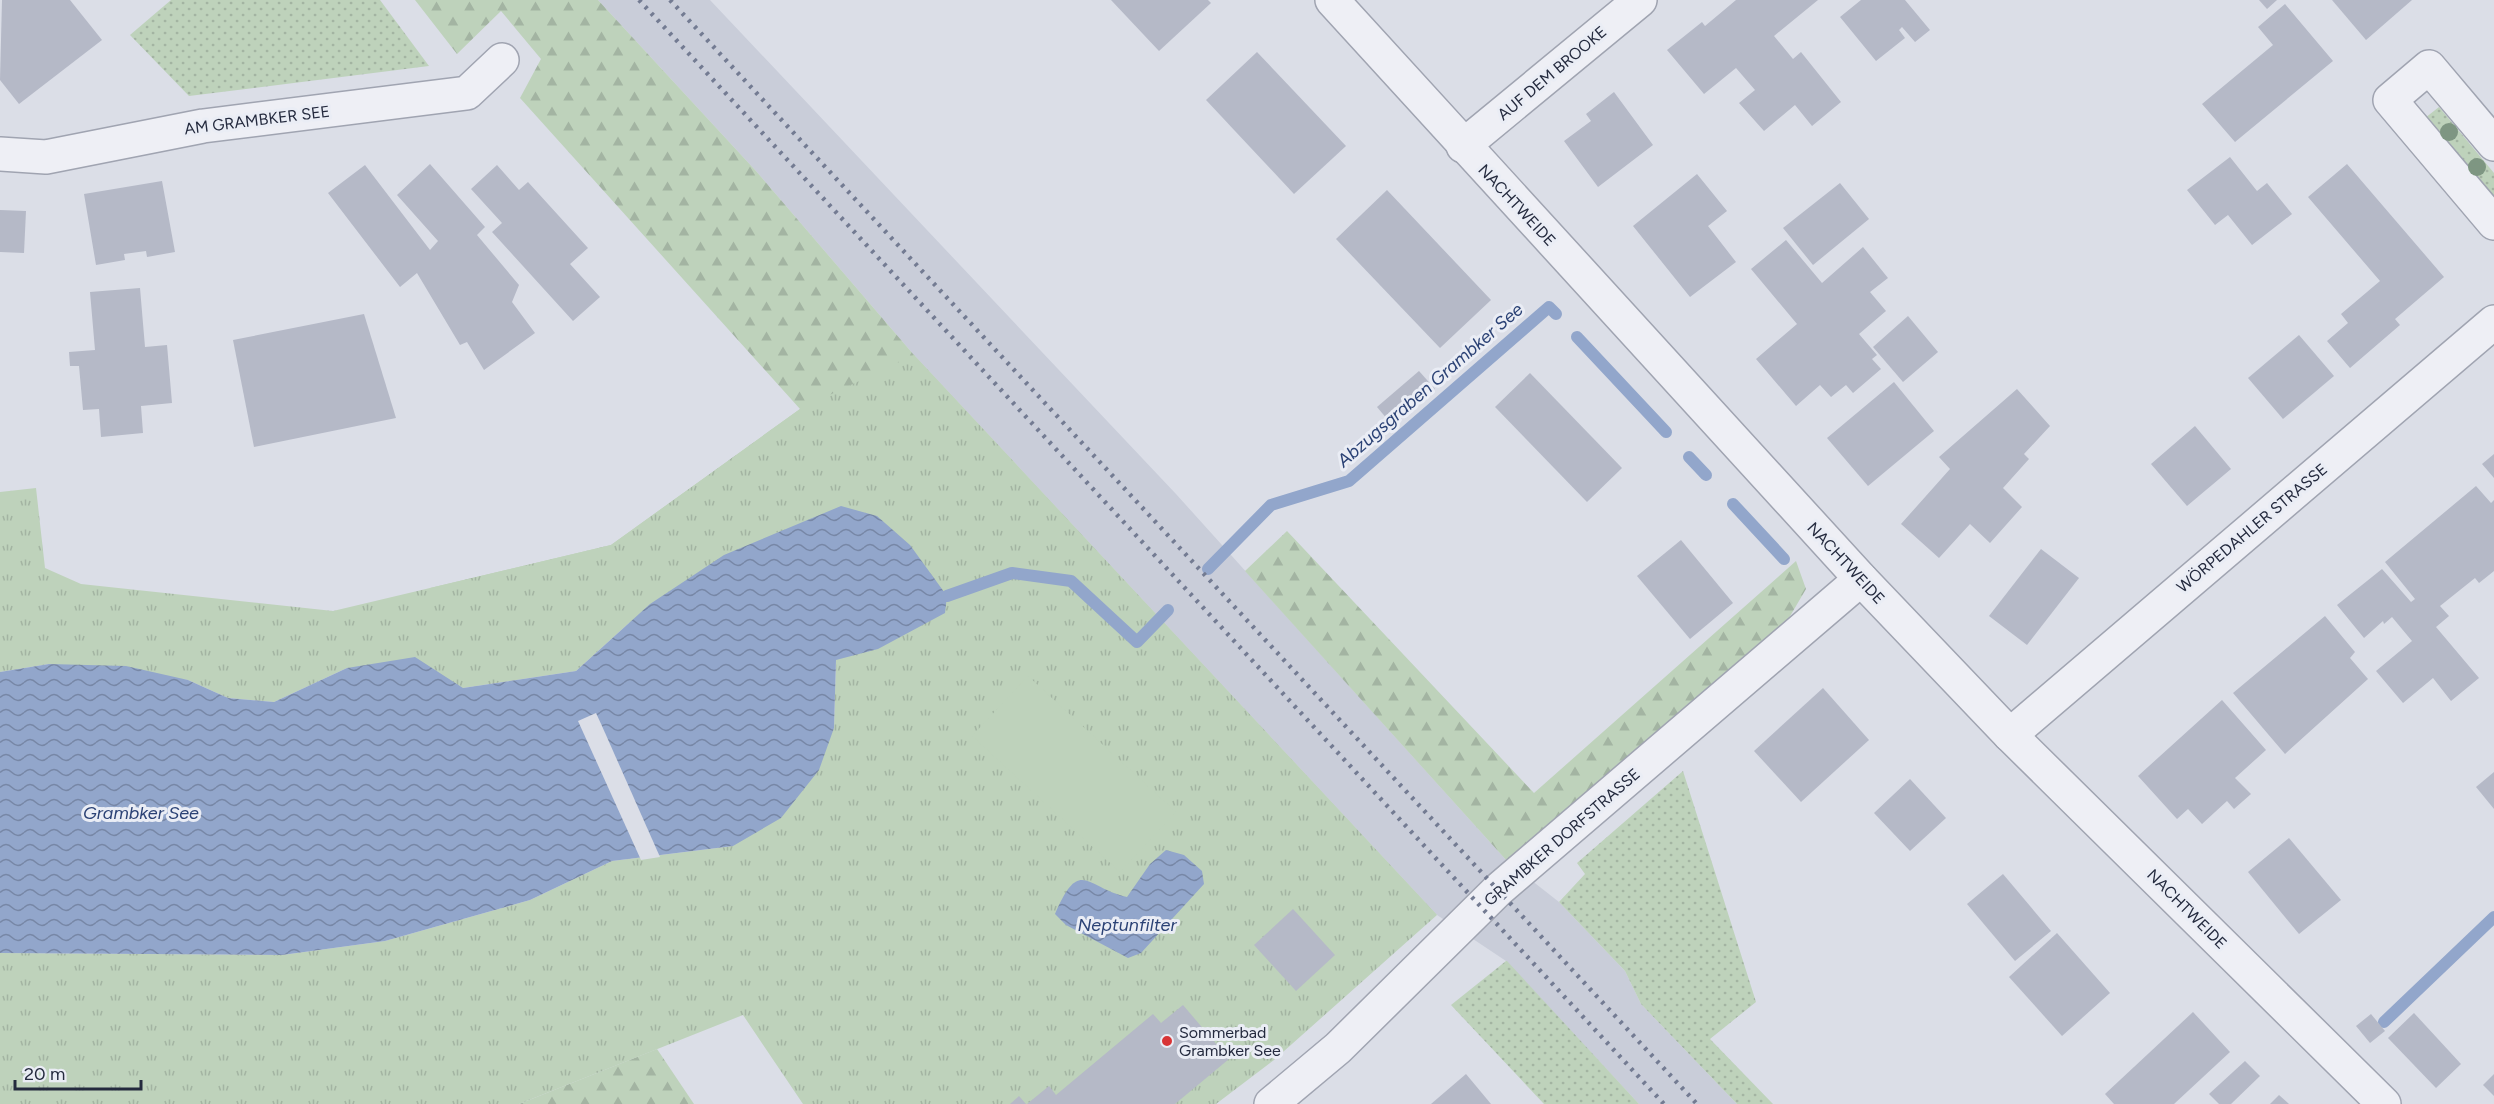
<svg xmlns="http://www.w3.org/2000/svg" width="2494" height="1104" viewBox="0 0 2494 1104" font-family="Figtree,sans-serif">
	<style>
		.built { fill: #c9cdd9 }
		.grass { fill: url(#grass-dots) }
		.forest { fill: url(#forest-firs) }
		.park { fill: url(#park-tufts) }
		.garden { fill: #bed2bb }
		.water { fill: url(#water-waves) }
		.pier { fill: #dbdee7 }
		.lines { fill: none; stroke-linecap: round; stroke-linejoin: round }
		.stream { stroke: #92a6cb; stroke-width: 12 }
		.building { fill: #b5b9c7 }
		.minor-casing { stroke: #a0a4b1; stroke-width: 36 }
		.minor { stroke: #eeeff5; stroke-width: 33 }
		.rail { stroke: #737b92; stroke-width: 4.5; stroke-dasharray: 3 6; stroke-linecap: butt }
		.tree { fill: #7e9682 }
		.poi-dot { fill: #d83436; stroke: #eaedf5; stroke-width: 2 }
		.labels { text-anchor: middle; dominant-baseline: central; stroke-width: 6; stroke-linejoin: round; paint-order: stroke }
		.street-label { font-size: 16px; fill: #242a3e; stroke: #eaedf5 }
		.poi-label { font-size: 16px; fill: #242a3e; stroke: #eaedf5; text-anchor: start }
		.water-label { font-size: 18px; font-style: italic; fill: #2b4275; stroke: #eaedf5 }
	</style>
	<defs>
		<pattern id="grass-dots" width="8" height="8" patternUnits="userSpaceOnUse" patternTransform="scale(1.5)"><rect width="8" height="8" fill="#bed2bb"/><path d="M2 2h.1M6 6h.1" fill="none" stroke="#a3b4a2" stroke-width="1.8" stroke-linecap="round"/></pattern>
		<pattern id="forest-firs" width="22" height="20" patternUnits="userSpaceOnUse" patternTransform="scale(1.5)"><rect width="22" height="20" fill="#bed2bb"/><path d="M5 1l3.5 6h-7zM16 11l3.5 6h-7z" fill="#a3b4a2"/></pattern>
		<pattern id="park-tufts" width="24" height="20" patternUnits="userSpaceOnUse" patternTransform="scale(1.5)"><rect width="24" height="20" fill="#bed2bb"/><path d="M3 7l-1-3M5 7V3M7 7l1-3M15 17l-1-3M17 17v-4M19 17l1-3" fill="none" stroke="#a3b4a2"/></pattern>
		<pattern id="water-waves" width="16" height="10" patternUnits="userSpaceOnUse" patternTransform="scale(1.5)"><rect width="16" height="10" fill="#92a6cb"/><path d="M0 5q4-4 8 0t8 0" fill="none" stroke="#7787a6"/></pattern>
	</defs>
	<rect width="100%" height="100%" fill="#dbdee7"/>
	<path class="built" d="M598 0H710L1176 494 1507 861 1559 902 1625 971 1641 1004 1737 1104H1639L1506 961 1437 915 914 355 756 171Z"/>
	<g class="grass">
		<path d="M171 0H380L429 66 189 96 130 35Z"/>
		<path d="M2439 107 2494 173V201L2425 118Z"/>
		<path d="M1683 771 1756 1002 1710 1039 1773 1104H1737L1641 1004 1625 971 1559 902 1585 874 1577 863Z"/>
		<path d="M1506 961H1507L1639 1104H1544L1451 1005Z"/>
	</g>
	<g class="forest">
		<path d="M415 0H598L756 171 914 355 1437 915 836 659 430 588 611 545 800 409 520 98 541 59 501 11 457 54Z"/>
		<path d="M1287 531 1534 793 1796 561 1806 589 1786 623 1507 861 1245 571Z"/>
		<path d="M657 1049 694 1104H519Z"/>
	</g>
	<path class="park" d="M914 355 1437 915 1274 1060 1216 1104H803L743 1015 519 1104H0V953L282 955 385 941 530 900 612 861 733 846 834 728 836 659 878 649 947 596 910 545 877 516 841 506 724 555 650 604 576 671 463 688 347 668 274 702 228 698 188 680 49 664 0 672V492L36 488 45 568 81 584 333 611 611 545 800 409Z"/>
	<path class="garden" d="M1028 676 1176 812 1120 872 972 736Z"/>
	<g class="water">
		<path d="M841 506 877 516 910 545 947 596 945 613 878 649 836 660 834 728 819 770 781 818 733 846 612 861 530 900 385 941 282 955 0 953V672L49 664 126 666 188 680 228 698 274 702 347 668 415 657 463 688 576 671 650 604 724 555Z"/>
		<path d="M1166 850 1184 855 1202 871 1204 884 1141 953 1128 958 1066 925 1055 914C1080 856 1086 888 1127 897L1150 864Z"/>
	</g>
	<path class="pier" d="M596 713 602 726 660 857 641 860 578 721Z"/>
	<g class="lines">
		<g class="stream">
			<path d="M1577 337 1666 432"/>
			<path d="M1689 457 1706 475"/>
			<path d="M1733 504 1784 559"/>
			<path d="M1208 569 1271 505 1349 481 1549 307 1556 314"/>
			<path d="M947 596 1012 573 1071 581 1137 642 1168 610"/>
			<path d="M2384 1022 2494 917"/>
		</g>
	</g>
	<g class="building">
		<path d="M2 0H70L102 40 19 104 0 80Z"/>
		<path d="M1111 0H1208L1211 3 1159 51Z"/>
		<path d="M1736 0H1818L1774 36 1793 59 1801 52 1841 102 1812 126 1795 105 1764 131 1739 103 1755 90 1736 68 1704 94 1667 50 1702 22 1705 26Z"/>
		<path d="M1861 0H1905L1930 30 1915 42 1902 27 1899 30 1905 38 1876 61 1840 17Z"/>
		<path d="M2259 0H2277L2267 9Z"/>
		<path d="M2332 0H2412L2366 40Z"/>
		<path d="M2285 4 2333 61 2235 142 2202 104 2273 45 2258 27Z"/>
		<path d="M1257 52 1346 146 1294 194 1206 100Z"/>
		<path d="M1614 92 1653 145 1598 187 1564 141 1591 121 1586 114Z"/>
		<path d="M2230 157 2257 191 2267 183 2292 214 2252 245 2228 215 2215 225 2187 190Z"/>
		<path d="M430 164 485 227 477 235 519 285 512 302 535 333 484 370 467 342 460 345 417 273 400 287 328 193 365 165 430 250 438 241 397 195Z"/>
		<path d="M2347 164 2444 277 2395 319 2400 325 2350 368 2327 341 2348 323 2341 314 2380 281 2308 197Z"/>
		<path d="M497 165 519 190 528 182 588 248 570 264 600 297 573 321 492 232 502 223 471 189Z"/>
		<path d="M1697 174 1727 211 1708 226 1736 262 1690 297 1633 226Z"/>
		<path d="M162 181 175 252 147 257 146 251 124 254 125 260 96 265 84 194Z"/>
		<path d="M1840 183 1869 219 1813 265 1783 228Z"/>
		<path d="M1387 190 1491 300 1440 348 1336 239Z"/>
		<path d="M0 210 26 211 24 253 0 252Z"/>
		<path d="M1786 240 1822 283 1863 247 1888 278 1870 292 1886 311 1859 334 1877 355 1872 359 1881 369 1853 393 1846 385 1831 397 1820 385 1796 406 1756 359 1797 324 1751 269Z"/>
		<path d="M140 288 145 347 167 345 172 403 141 406 143 433 101 437 99 409 83 410 79 366H70L69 352 95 350 90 292Z"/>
		<path d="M364 314 396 418 254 447 233 340Z"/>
		<path d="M1908 316 1938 352 1903 382 1873 347Z"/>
		<path d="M2299 335 2334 376 2283 419 2248 378Z"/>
		<path d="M1419 371 1435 389 1393 426 1377 407Z"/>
		<path d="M1530 373 1622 468 1587 502 1495 407Z"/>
		<path d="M1894 382 1934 431 1868 486 1827 438Z"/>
		<path d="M2017 389 2050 426 2024 454 2029 459 2003 488 2022 507 1990 543 1970 524 1939 558 1901 524 1950 469 1939 457Z"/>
		<path d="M2195 426 2231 469 2187 506 2151 464Z"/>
		<path d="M2494 454V478L2482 464Z"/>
		<path d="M2476 486 2491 503 2494 500V571L2479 583 2475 578 2440 606 2449 616 2436 627 2479 678 2451 701 2433 678 2403 703 2376 671 2412 641 2392 617 2384 624 2383 621 2364 638 2337 605 2382 569 2411 602 2415 599 2385 562Z"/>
		<path d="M1681 540 1733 603 1690 639 1637 576Z"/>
		<path d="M2041 549 2079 578 2027 645 1989 616Z"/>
		<path d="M2325 616 2355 652 2350 658 2368 679 2285 754 2233 693Z"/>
		<path d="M1823 688 1869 740 1801 802 1754 751Z"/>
		<path d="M2222 700 2266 750 2235 778 2251 794 2234 809 2227 801 2202 824 2188 809 2177 819 2138 776Z"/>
		<path d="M2494 772V809L2476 787Z"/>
		<path d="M1910 779 1946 818 1910 851 1874 813Z"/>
		<path d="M2289 838 2341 900 2299 934 2248 872Z"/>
		<path d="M2003 874 2051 931 2015 961 1967 904Z"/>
		<path d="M1293 909 1335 955 1296 991 1254 945Z"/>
		<path d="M2057 933 2110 993 2062 1036 2009 977Z"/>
		<path d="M1183 1005 1229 1059 1175 1104H1027L1049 1086 1056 1095 1153 1014 1161 1023Z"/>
		<path d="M2193 1012 2230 1052 2174 1104H2114L2105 1094Z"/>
		<path d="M2414 1013 2461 1064 2436 1088 2388 1038Z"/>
		<path d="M2371 1014 2385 1031 2370 1043 2356 1026Z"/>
		<path d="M2245 1061 2260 1076 2231 1104H2219L2209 1094Z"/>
		<path d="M1466 1074 1491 1104H1431Z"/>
		<path d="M2494 1074V1096L2483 1085Z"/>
		<path d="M2279 1095 2289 1104H2270Z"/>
		<path d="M1019 1096 1026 1104H1010Z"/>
	</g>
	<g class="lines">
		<g class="minor-casing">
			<g id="minor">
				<path d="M1332 0 1861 579 2010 735 2384 1104"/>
				<path d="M2494 144 2429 67 2390 100 2494 223"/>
				<path d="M1463 146 1640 0"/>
				<path d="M0 154 46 157 203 126 467 93 502 60"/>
				<path d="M2010 735 2494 322"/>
				<path d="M1271 1104 1338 1048 1498 890 1861 579"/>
			</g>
		</g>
		<use href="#minor" class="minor"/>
		<g class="rail">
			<path d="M639 0 1664 1104"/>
			<path d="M670 0 1697 1104"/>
		</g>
	</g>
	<g class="tree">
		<circle cx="2449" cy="132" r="9"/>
		<circle cx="2477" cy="167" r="9"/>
	</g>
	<circle class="poi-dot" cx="1167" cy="1041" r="6"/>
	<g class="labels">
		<g class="street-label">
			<text transform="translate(1552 73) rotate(-40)">AUF DEM BROOKE</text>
			<text transform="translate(257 120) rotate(-7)">AM GRAMBKER SEE</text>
			<text transform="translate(1517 205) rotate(47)">NACHTWEIDE</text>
			<text transform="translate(2252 528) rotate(-40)">WÖRPEDAHLER STRASSE</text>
			<text transform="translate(1846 563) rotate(47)">NACHTWEIDE</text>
			<text transform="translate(1562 837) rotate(-41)">GRAMBKER DORFSTRASSE</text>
			<text transform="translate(2187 909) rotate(45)">NACHTWEIDE</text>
		</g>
		<g class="poi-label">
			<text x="1179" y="1032">Sommerbad<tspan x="1179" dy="18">Grambker See</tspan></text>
		</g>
		<g class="water-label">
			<text transform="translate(1430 385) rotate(-41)">Abzugsgraben Grambker See</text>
			<text x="141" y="813">Grambker See</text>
			<text x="1127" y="925">Neptunfilter</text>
		</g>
	</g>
	<path d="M15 1080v9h126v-9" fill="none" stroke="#242a3e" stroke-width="3"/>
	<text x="24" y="1080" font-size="18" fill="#242a3e" stroke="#eaedf5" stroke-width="4.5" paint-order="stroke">20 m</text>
</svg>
